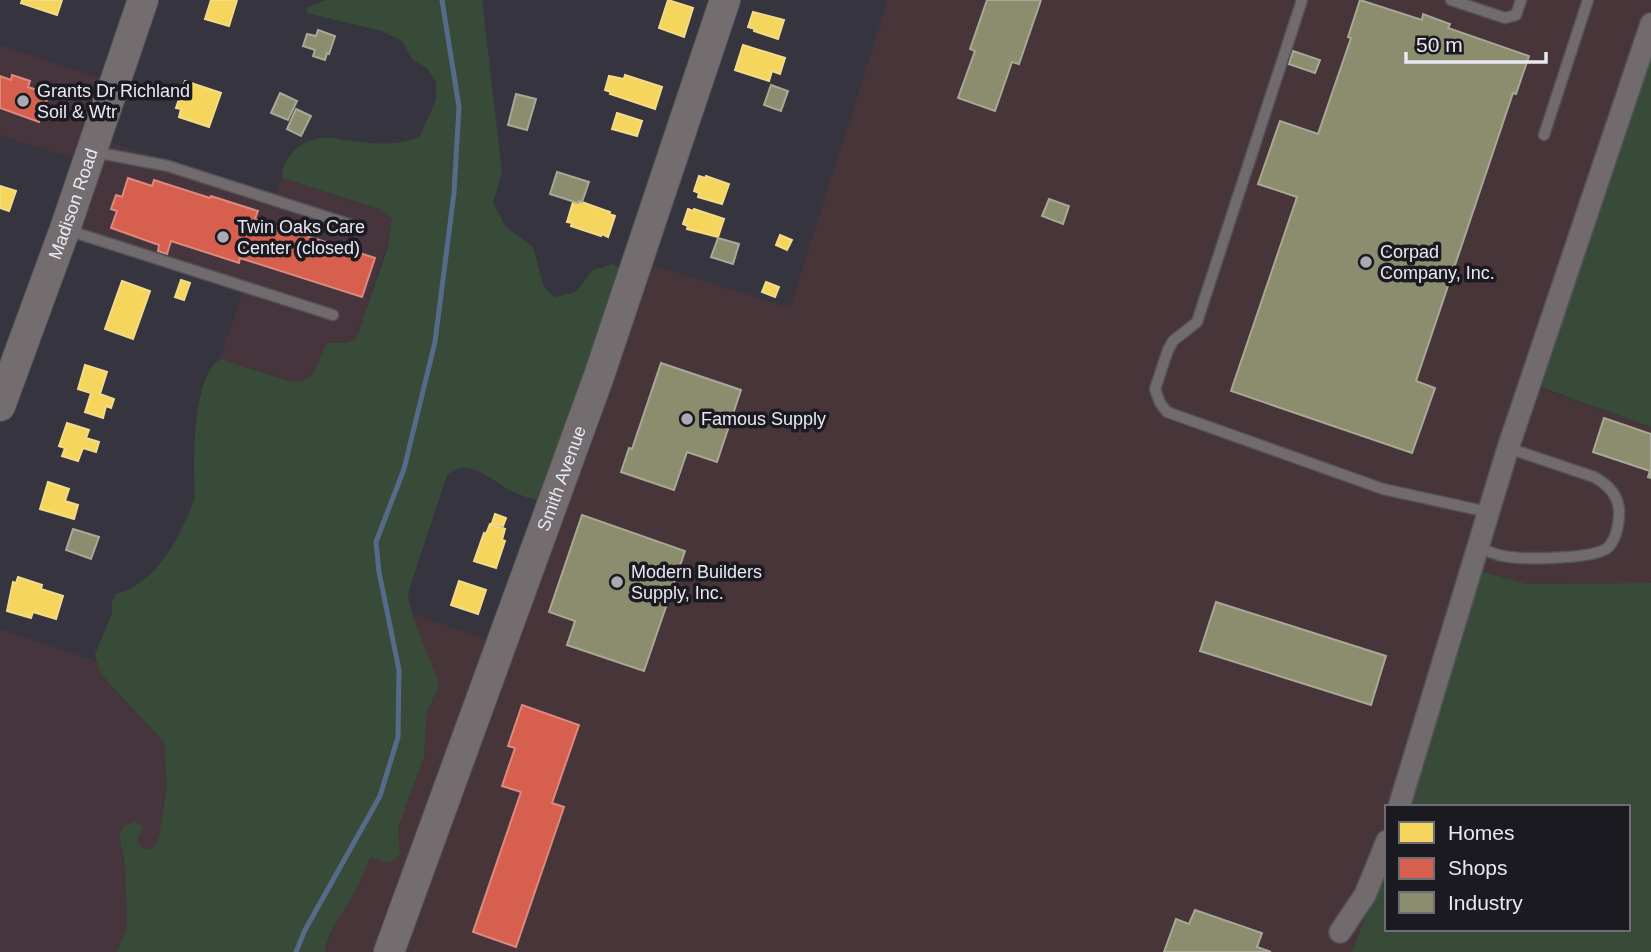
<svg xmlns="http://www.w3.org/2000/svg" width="1651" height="952" viewBox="0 0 1651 952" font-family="Helvetica,sans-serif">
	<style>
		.commercial { fill: #46353d }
		.industrial { fill: #473539 }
		.green { fill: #374b38 }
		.homes { fill: #f6d55c; stroke: #f2db89; stroke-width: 2 }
		.shops { fill: #d6604d; stroke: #dc897f; stroke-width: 2 }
		.industry { fill: #8c8c6e; stroke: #a8a896; stroke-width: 2 }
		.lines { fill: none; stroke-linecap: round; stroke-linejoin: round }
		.stream { stroke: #566a89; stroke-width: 5 }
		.lane-casing { stroke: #53525a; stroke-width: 13 }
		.street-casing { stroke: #53525a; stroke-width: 24 }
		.secondary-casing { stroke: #53525a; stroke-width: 32 }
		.lane { stroke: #716b6d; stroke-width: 10 }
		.street { stroke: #716b6d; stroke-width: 21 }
		.secondary { stroke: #736d70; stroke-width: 30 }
		.poi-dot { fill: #aaaab4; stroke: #1b1a21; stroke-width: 2.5 }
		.labels { text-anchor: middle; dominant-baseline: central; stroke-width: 7; stroke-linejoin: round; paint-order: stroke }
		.poi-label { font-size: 18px; fill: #e9e9f3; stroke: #1b1a21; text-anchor: start }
		.street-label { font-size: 18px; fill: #e9e9f3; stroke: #1b1a21 }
	</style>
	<rect width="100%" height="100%" fill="#36343e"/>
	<g class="commercial">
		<path d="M0 45 105 80 77 160 0 135Z"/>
		<path d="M106 141 276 195 282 178 380 209 392 219 391 233 356 339 346 343 327 344 317 370 302 382H291L220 359 243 292 74 237Z"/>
		<path d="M0 629 97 662 99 670 107 681 164 742 167 786 159 838 152 849 143 848 137 841 141 835 119 834 125 864 127 927 117 952H0Z"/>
	</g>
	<path class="industrial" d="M888 0H1651V47L1538 387 1651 427V583L1527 584 1480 571 1409 807H1387V862L1352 952H325L336 920 360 883 364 868 372 857 400 855 398 828 424 757 427 712 439 685 411 613 492 641 650 264 790 308Z"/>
	<g class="green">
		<path d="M326 0H482L502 172 493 203 506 227 533 247 544 287 555 297 576 292 593 270 613 264 623 270 543 502C533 499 521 496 512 491 492 482 469 455 447 475L408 593C412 626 430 653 439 685L427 712 424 757 398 828 400 855 389 863 371 857C366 865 364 873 360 882 349 907 330 923 325 952H117L127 927 125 864 119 834 124 826 134 821 143 827 137 841 143 848 152 849 159 838 167 786 164 742 107 681 99 670 95 654 112 613V602L116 594C156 585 183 533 195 497 193 466 192 375 220 359L291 382C319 382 316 362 327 343H346L356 339 388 247 392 219 380 209 282 178C282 157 301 140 321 138 328 137 337 139 344 140 369 143 397 148 420 136L436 100V82L428 69 412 59 402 41 382 31 306 13 308 7Z"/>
		<path d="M1651 47V427L1538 386Z"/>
		<path d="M1480 571 1527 584 1651 583V952H1352L1387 862V929H1628V807H1409Z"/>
	</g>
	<g class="homes">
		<path d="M22 0H62L57 15 21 3Z"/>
		<path d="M211 0H237L229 26 205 19Z"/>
		<path d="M668 0 693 8 684 37 659 28Z"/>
		<path d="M753 12 784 20 778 39 754 31 755 29 748 27Z"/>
		<path d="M743 45 785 58 780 74 772 71 769 81 735 70Z"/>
		<path d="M625 75 662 87 655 109 610 94 611 92 605 90 609 76 624 79Z"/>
		<path d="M185 81 221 93 209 127 179 117 181 109 176 108Z"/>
		<path d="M617 113 642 121 637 136 612 129Z"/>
		<path d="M699 176 705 178 706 176 729 184 722 204 698 197 699 193 694 191Z"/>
		<path d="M0 186 16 191 9 211 0 208Z"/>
		<path d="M579 201 610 212 609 214 615 216 608 237 602 234 601 236 571 226 572 223 567 222 573 202 578 203Z"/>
		<path d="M688 209 693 211 694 209 724 219 718 237 687 229 688 226 683 224Z"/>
		<path d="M780 235 792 240 787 250 776 245Z"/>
		<path d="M181 280 190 283 184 300 175 297Z"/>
		<path d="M122 281 150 291 133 339 105 329Z"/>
		<path d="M766 282 779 287 775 297 762 292Z"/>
		<path d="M85 365 107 372 100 394 114 399 111 408 106 406 103 418 85 412 91 393 78 389Z"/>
		<path d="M67 423 89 430 86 438 99 442 96 452 83 448 78 461 62 456 65 448 59 446Z"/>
		<path d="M48 482 69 489 65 501 78 505 74 519 40 509Z"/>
		<path d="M495 514 506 518 503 526 492 523Z"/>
		<path d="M490 524 505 529 502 540 505 541 496 568 474 561 484 533 486 534Z"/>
		<path d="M18 577 42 585 41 589 63 596 56 619 33 612 31 618 7 611 13 582 16 583Z"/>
		<path d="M459 581 486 590 478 614 451 605Z"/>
	</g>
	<g class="shops">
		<path d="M12 75 30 81 28 87 49 94 39 122 0 108V76L11 80Z"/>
		<path d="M128 178 152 186 154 180 210 198 211 196 258 211 255 219 375 258 362 297 240 258 239 263 171 241 167 254 158 251 159 245 111 228 117 211 111 209 116 195 122 197Z"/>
		<path d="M522 705 579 725 552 803 564 807 516 947 473 932 521 792 502 786 515 748 508 746Z"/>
	</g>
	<g class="industry">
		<path d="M987 0H1041L1019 64 1012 62 995 111 958 98 975 51 970 49Z"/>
		<path d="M1360 0 1422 20 1423 14 1450 24 1448 28 1529 56 1516 94 1513 93 1416 381 1435 388 1412 453 1231 391 1297 197 1258 184 1280 121 1318 134 1351 38 1348 37Z"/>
		<path d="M318 30 335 36 329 54 327 53 325 60 313 56 315 50 303 46 307 34 316 36Z"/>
		<path d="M1293 51 1320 60 1315 73 1289 64Z"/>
		<path d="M771 85 788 91 781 111 764 105Z"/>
		<path d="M280 93 297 101 288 120 271 113Z"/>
		<path d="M516 94 536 99 527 130 508 125Z"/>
		<path d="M296 109 311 116 301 136 287 129Z"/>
		<path d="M557 172 589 182 582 202 579 201 578 203 550 194Z"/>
		<path d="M1049 199 1069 206 1063 224 1042 216Z"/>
		<path d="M718 238 739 244 733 264 711 257Z"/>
		<path d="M661 363 741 390 717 462 687 452 674 490 621 472 629 448 632 449Z"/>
		<path d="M1604 418 1651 434V478L1648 477 1650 471 1593 452Z"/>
		<path d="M582 515 685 551 644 671 567 645 575 621 549 612Z"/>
		<path d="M73 529 99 537 91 559 66 550Z"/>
		<path d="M1216 602 1386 656 1371 705 1200 651Z"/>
		<path d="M1195 910 1262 933 1257 947 1271 952H1164L1176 919 1189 924Z"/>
	</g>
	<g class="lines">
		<path class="stream" d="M296 952 305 930 380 796 398 737 399 670 379 572 376 542 404 469 435 342 454 193 459 107 442 0"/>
		<g class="lane-casing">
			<g id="lane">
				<path d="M1302 0 1197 322 1173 341 1168 350 1155 389 1160 403 1167 412 1383 489 1488 512"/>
				<path d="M1451 0 1505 18 1516 15 1521 0"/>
				<path d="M1544 135 1588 0"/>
				<path d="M94 152 168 166 361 228"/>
				<path d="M67 230 333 315"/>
				<path d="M1477 548C1485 550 1494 554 1503 556 1523 560 1589 559 1606 549 1615 543 1619 526 1619 515 1620 497 1609 485 1594 477L1508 448"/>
			</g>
		</g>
		<g class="street-casing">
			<g id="street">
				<path d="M1399 807 1508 448 1651 24"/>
				<path d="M1340 932 1365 895 1387 841"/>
			</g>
		</g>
		<g class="secondary-casing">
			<g id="secondary">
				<path id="s1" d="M0 406 65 229 143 0"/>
				<path id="s2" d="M389 952 599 376 725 0"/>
			</g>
		</g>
		<use href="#lane" class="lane"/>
		<use href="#street" class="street"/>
		<use href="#secondary" class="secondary"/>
	</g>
	<g class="poi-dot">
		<circle cx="23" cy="101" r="7"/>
		<circle cx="223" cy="237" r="7"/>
		<circle cx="1366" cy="262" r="7"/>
		<circle cx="687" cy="419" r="7"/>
		<circle cx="617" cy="582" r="7"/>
	</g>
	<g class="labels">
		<g class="poi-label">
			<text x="37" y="91">Grants Dr Richland<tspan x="37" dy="21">Soil &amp; Wtr</tspan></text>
			<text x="237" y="227">Twin Oaks Care<tspan x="237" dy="21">Center (closed)</tspan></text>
			<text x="1380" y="252">Corpad<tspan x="1380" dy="21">Company, Inc.</tspan></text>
			<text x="701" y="419">Famous Supply</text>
			<text x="631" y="572">Modern Builders<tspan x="631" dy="21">Supply, Inc.</tspan></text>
		</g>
		<g class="street-label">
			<text stroke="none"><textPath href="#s1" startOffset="215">Madison Road</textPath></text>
			<text stroke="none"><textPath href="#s2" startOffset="504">Smith Avenue</textPath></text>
		</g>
	</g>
	<rect x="1385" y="805" width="245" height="126" fill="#1b1a21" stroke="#6d6d75" stroke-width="2"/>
	<rect x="1399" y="822" width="35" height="21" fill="#f6d55c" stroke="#6d6d75" stroke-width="2"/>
	<text x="1448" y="840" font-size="21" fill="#e9e9f3">Homes</text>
	<rect x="1399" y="858" width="35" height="21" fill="#d6604d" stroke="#6d6d75" stroke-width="2"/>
	<text x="1448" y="875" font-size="21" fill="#e9e9f3">Shops</text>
	<rect x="1399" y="892" width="35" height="21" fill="#8c8c6e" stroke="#6d6d75" stroke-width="2"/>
	<text x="1448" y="910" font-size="21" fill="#e9e9f3">Industry</text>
	<path d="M1406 52v10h140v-10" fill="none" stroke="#e9e9f3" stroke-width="3.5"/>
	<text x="1416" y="52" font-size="21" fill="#e9e9f3" stroke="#1b1a21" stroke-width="5" paint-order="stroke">50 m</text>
</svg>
